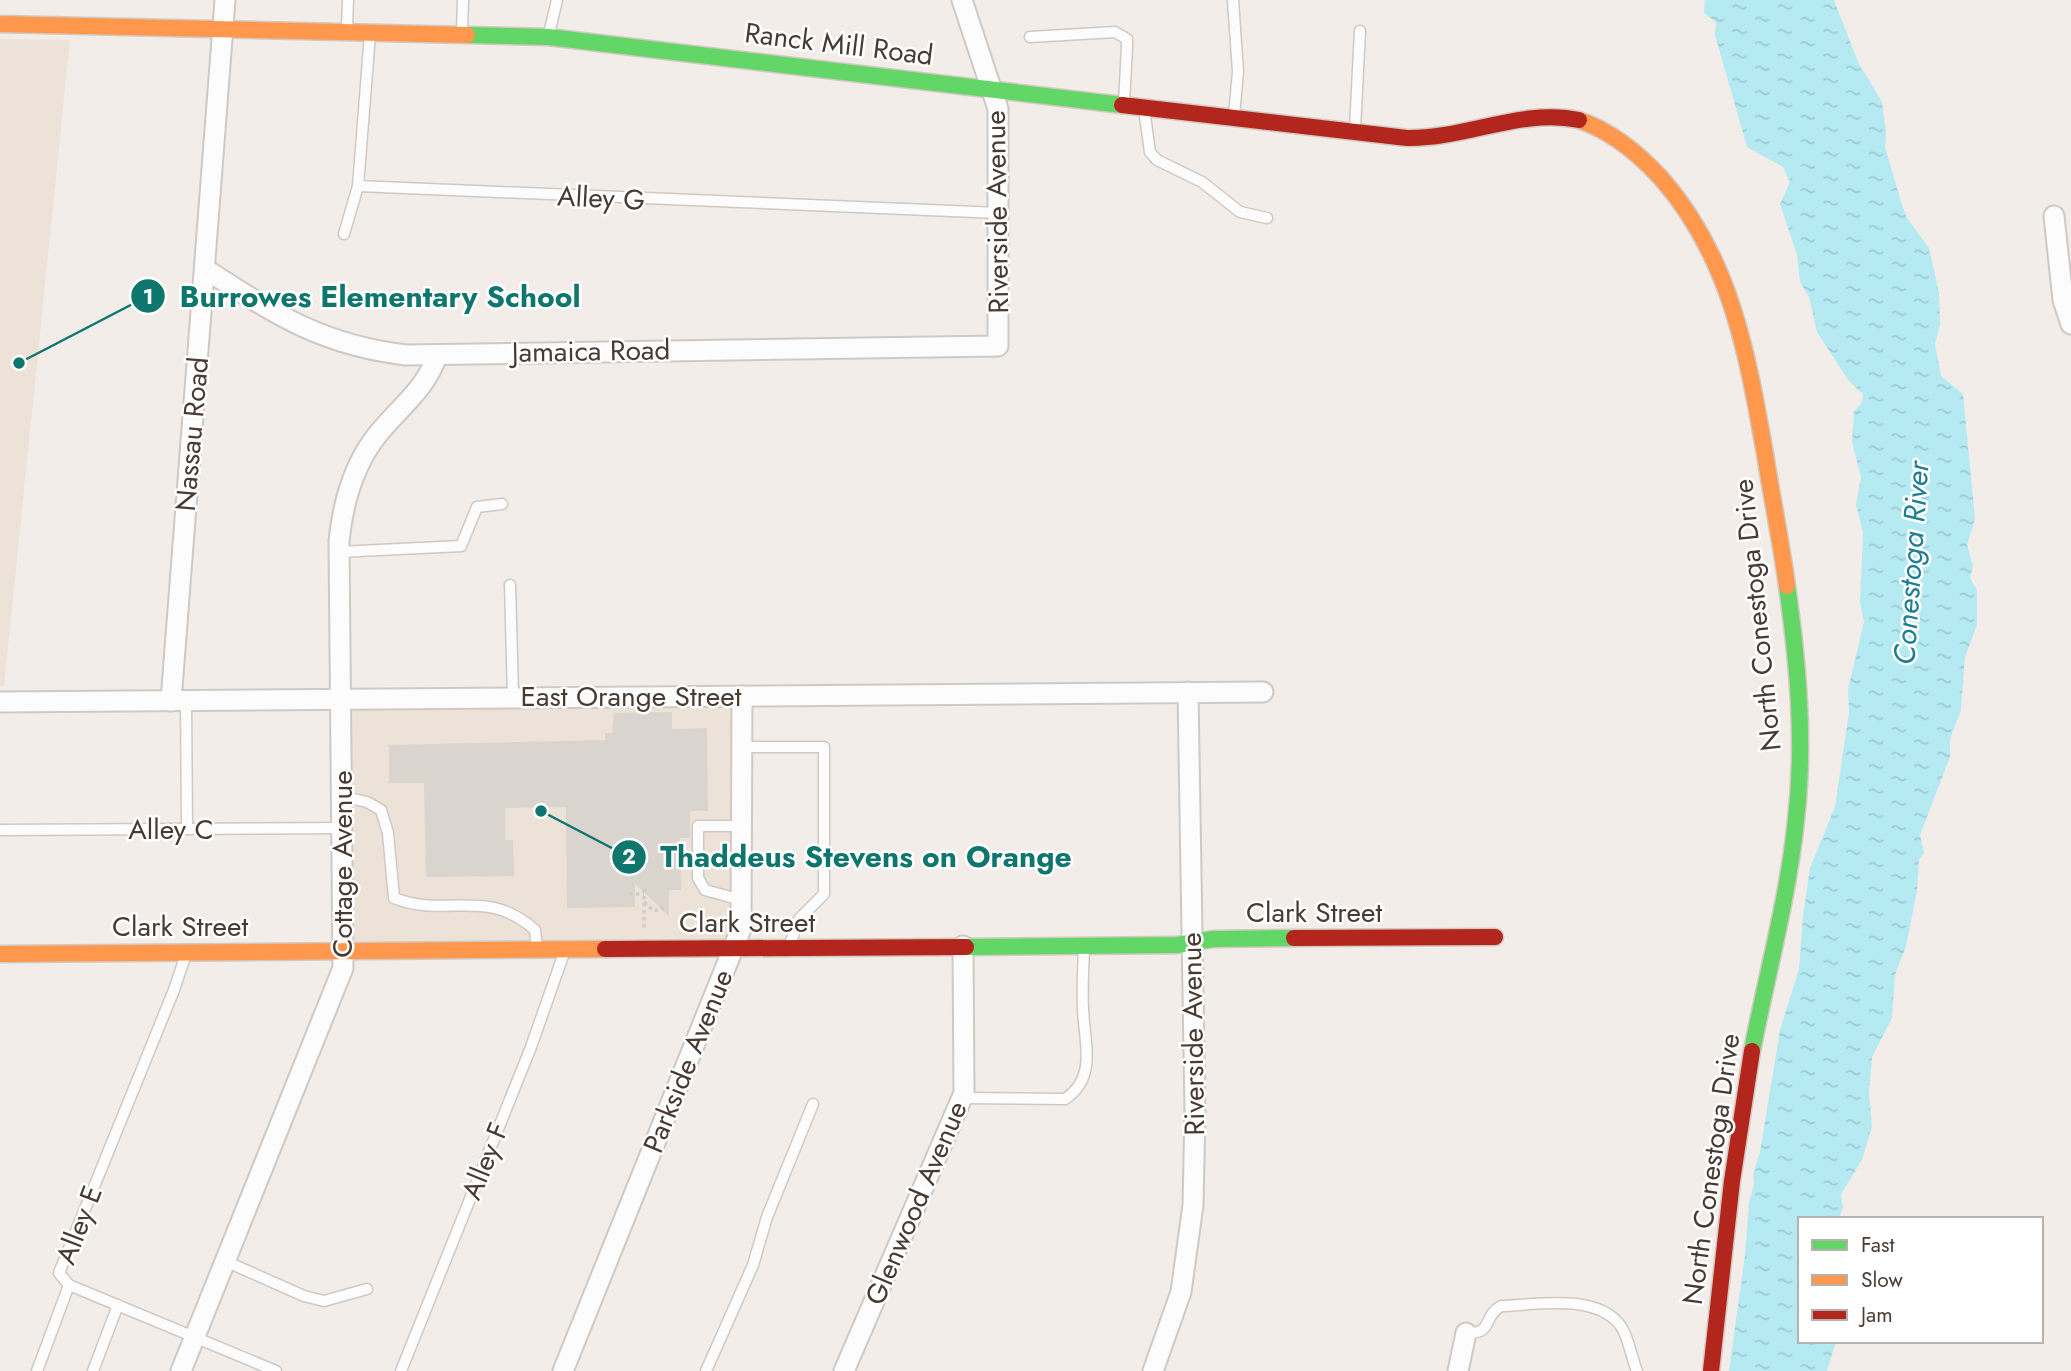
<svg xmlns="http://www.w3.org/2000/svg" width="2071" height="1371" viewBox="0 0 2071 1371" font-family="Jost,sans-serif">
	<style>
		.education { fill: #ede2d7 }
		.water { fill: url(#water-ripples) }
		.building { fill: #dad4cf; stroke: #dad3ce; stroke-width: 2 }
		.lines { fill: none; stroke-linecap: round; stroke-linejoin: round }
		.lane-casing { stroke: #cec9c4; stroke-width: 13 }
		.street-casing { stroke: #cec9c4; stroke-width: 23 }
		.fast-casing { stroke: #d3c9c0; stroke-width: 19 }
		.slow-casing { stroke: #d3c9c0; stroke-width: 19 }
		.jam-casing { stroke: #d3c9c0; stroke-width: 19 }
		.path { stroke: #d2ccc9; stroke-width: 3.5; stroke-dasharray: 3.5 3.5; stroke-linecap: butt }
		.lane { stroke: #fdfcfc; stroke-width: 10 }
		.street { stroke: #fdfcfc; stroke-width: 19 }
		.fast { stroke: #63d668; stroke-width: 16 }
		.slow { stroke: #ff974d; stroke-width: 16 }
		.jam { stroke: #b3261e; stroke-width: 16 }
		.labels { text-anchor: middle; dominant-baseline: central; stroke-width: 5; stroke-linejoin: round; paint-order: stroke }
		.street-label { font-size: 28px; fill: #483b34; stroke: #fff }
		.water-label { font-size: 30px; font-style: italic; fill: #1d7e94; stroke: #fff }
		.leader { fill: none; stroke: #0f766e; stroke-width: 2.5 }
		.callout-dot { fill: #0f766e; stroke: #fff; stroke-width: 2.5 }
		.mark-label { font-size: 21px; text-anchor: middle; font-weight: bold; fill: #fff }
		.callout-label { font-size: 30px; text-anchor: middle; font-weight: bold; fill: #0f766e; stroke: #fff; stroke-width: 5; stroke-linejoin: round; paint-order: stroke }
	</style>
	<defs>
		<pattern id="water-ripples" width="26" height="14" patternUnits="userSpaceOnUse" patternTransform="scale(1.75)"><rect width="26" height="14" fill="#b5eaf3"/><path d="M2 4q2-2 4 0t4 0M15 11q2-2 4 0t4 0" fill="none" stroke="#9dcad1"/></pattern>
	</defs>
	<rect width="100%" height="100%" fill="#f2ede8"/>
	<g class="education">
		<path d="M0 39 70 40 4 686H0Z"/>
		<path d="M742 696 733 948 343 951 340 699Z"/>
	</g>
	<path class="water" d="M1705 0H1834L1858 62 1882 102 1886 132 1885 147 1902 205 1907 218 1929 248 1939 293 1940 325 1935 344 1941 376 1963 394 1975 519 1967 545 1973 566 1970 578 1977 590V625L1965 657 1961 710 1950 739V757L1920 835 1924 853 1919 860 1917 891 1906 946 1895 975 1892 1018 1872 1057 1869 1092 1872 1127 1862 1160 1841 1194 1843 1207 1839 1219H1800V1341H1836L1827 1371H1729L1745 1255 1749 1202 1754 1185 1753 1175 1760 1152 1780 1030 1799 969 1803 916 1810 868 1835 807 1849 712 1848 689 1864 622 1860 602 1863 533 1856 504 1861 477 1852 442 1854 412 1862 402 1863 394 1849 381 1817 332 1809 297 1800 282 1797 255 1780 204 1790 182 1783 167 1747 147 1715 35 1716 22 1704 13Z"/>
	<path class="building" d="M671 713V730L706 729 707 810H689V837H679L680 889H668V914L634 881V906L568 907 567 806 504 807V841H512L513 875 427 876 425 782H390V746L606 741V734H613L615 714Z"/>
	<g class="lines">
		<g class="lane-casing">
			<g id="lane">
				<path d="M1233 0 1238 72 1234 115"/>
				<path d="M347 28 348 0"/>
				<path d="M462 31 463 0"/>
				<path d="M370 34 358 186 999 213"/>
				<path d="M549 34 557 0"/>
				<path d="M1030 37 1115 32 1127 39V47L1124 102"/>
				<path d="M1144 109 1150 152 1157 160 1202 182 1240 212 1267 218"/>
				<path d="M1355 129 1360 31"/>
				<path d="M344 234 358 186"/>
				<path d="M339 552 461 546 477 507 502 504"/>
				<path d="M510 585 513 696"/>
				<path d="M186 700 187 829"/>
				<path d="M741 747H824V894L799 919 790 944"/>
				<path d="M341 796 367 802 381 810 388 833 394 898C447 919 486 886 535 930L537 949"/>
				<path d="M0 830 342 828"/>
				<path d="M741 900 705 890 698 878V826H741"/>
				<path d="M185 957 174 990 59 1273 69 1285 276 1371"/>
				<path d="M963 1098 1065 1099C1098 1077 1084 1041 1083 1009 1082 989 1083 969 1084 949"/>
				<path d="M225 1261 304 1296 324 1301 367 1289"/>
				<path d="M1466 1333C1494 1334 1482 1317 1501 1306 1536 1305 1595 1293 1620 1325 1629 1337 1631 1357 1637 1371"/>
				<path d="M37 1371 69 1285"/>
				<path d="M93 1371 118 1305"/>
				<path d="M401 1371 531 1047 564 953"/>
				<path d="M706 1371 753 1265 767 1217 813 1104"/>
			</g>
		</g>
		<g class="street-casing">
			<g id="street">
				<path d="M2054 216 2063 300 2071 324"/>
				<path d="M205 269C275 314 321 345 406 355L998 346V109L962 0"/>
				<path d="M171 701 225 0"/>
				<path d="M0 702 1263 692"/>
				<path d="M181 1371 343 968 339 541C343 502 353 465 378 434 399 408 427 388 437 355"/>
				<path d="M563 1371 741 929 742 696"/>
				<path d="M844 1371 964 1093 963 946"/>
				<path d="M1153 1371 1181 1292 1193 1205 1195 1111 1188 692"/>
				<path d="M1458 1371 1466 1333"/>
			</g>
		</g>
		<g class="fast-casing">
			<g id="fast">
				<path d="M467 35 548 37 1122 105"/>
				<path d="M966 947 1177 945 1213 939 1294 938"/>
				<path d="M1752 1051C1767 974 1788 898 1796 820 1805 742 1798 663 1787 586"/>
			</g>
		</g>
		<g class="slow-casing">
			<g id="slow">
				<path d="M0 24 467 35"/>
				<path d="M1579 120C1611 131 1638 153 1661 178 1731 258 1747 353 1765 454 1772 498 1781 542 1787 586"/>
				<path d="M0 954 605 949"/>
			</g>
		</g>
		<g class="jam-casing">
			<g id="jam">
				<path d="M1122 105 1407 138C1466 139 1521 108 1579 120"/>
				<path d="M1294 938 1495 937"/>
				<path d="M605 949 966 947"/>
				<path d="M1711 1371 1732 1181 1752 1051"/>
			</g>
		</g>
		<g class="path">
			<path d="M644 889V929"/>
			<path d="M629 894H644"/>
			<path d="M644 902 654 911 664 908"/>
		</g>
		<use href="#lane" class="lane"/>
		<use href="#street" class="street"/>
		<use href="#fast" class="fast"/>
		<use href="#slow" class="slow"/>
		<use href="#jam" class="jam"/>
	</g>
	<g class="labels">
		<g class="street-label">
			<text transform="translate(839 44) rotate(7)">Ranck Mill Road</text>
			<text transform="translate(601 198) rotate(3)">Alley G</text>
			<text transform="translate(997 212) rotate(-91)">Riverside Avenue</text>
			<text transform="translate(591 351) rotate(-1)">Jamaica Road</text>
			<text transform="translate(192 434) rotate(-85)">Nassau Road</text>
			<text transform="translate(1757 615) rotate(-96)">North Conestoga Drive</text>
			<text x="631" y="696">East Orange Street</text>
			<text x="171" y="829">Alley C</text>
			<text transform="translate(342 864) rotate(-90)">Cottage Avenue</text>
			<text x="1314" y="912">Clark Street</text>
			<text x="747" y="922">Clark Street</text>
			<text x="180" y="926">Clark Street</text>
			<text transform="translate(1193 1034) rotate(-91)">Riverside Avenue</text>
			<text transform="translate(688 1061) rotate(-68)">Parkside Avenue</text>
			<text transform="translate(485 1161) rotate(-68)">Alley F</text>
			<text transform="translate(1711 1169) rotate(-82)">North Conestoga Drive</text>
			<text transform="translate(916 1203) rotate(-67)">Glenwood Avenue</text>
			<text transform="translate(79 1225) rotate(-69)">Alley E</text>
		</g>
		<g class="water-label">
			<text transform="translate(1911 563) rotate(-86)">Conestoga River</text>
		</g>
	</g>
	<path class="leader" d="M19 363L148 296M541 811L629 857"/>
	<g class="callout-dot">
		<circle cx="19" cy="363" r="7"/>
		<circle cx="541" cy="811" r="7"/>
		<circle cx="148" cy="296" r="18"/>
		<circle cx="629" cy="857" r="18"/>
	</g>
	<g class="mark-label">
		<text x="148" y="304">1</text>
		<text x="629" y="864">2</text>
	</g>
	<g class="callout-label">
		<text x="380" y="307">Burrowes Elementary School</text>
		<text x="866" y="867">Thaddeus Stevens on Orange</text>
	</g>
	<rect x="1798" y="1217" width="245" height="126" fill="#ffffff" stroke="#b6b1ae" stroke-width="2"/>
	<rect x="1812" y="1240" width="35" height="10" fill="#63d668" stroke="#b6b1ae" stroke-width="2"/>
	<text x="1861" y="1252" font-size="21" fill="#483b34">Fast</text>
	<rect x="1812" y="1275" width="35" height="10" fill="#ff974d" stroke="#b6b1ae" stroke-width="2"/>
	<text x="1861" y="1287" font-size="21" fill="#483b34">Slow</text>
	<rect x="1812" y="1310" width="35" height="10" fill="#b3261e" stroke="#b6b1ae" stroke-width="2"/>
	<text x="1861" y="1322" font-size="21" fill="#483b34">Jam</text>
</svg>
